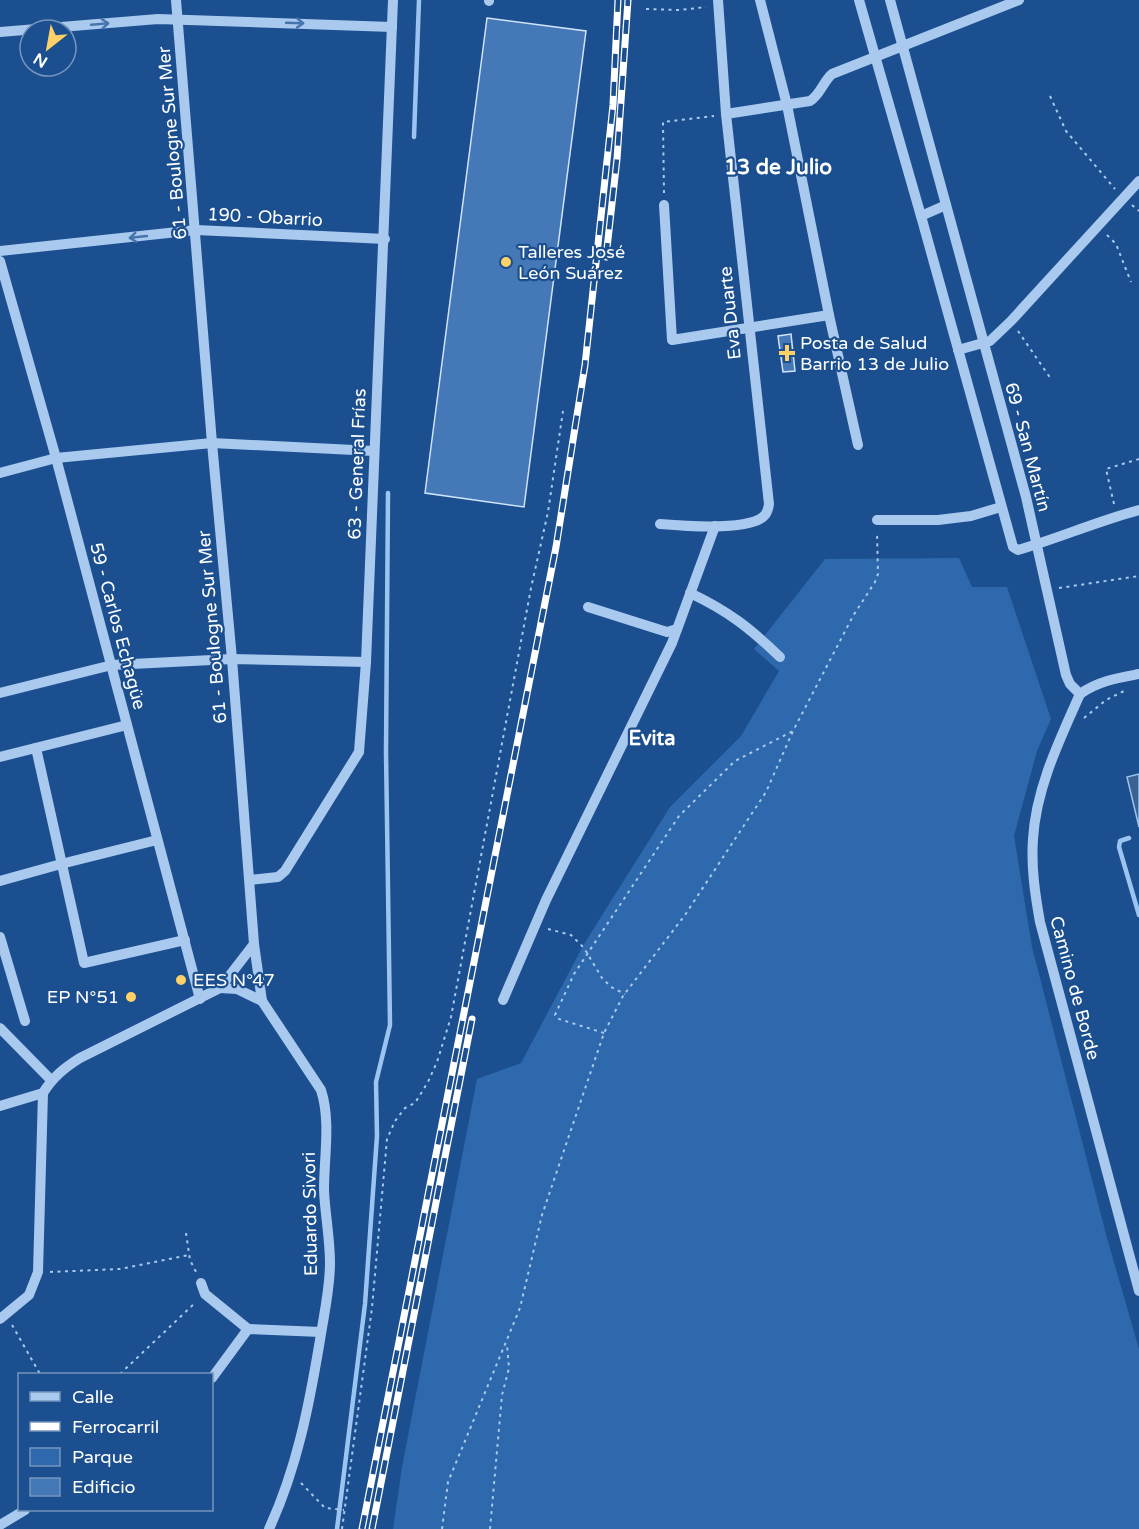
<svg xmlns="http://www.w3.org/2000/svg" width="1139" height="1529" viewBox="0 0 1139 1529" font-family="'Varela Round',sans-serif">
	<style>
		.green { fill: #2e69ad }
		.water { fill: #3c6290; stroke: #9cc4f0; stroke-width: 1.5 }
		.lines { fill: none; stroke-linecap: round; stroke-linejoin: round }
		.stream { stroke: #9cc4f0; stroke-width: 4.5 }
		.building { fill: #4478b7; stroke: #cfe3fa; stroke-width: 1.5 }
		.path { stroke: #a9c9ee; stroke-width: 2; stroke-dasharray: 3 4.5; stroke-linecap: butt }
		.minor { stroke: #a9c9ee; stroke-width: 10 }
		.rail-casing { stroke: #fff; stroke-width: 7 }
		.rail { stroke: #1b4f8f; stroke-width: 4.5; stroke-dasharray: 14; stroke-linecap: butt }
		.oneway { stroke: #4674ac }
		.poi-dot { fill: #ffd166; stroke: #1b4f8f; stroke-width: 2 }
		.labels { text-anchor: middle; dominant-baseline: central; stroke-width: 4.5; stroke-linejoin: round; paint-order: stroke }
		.street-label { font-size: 18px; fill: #fff; stroke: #1b4f8f }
		.poi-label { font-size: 18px; fill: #fff; stroke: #1b4f8f; text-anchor: start }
		.neighbourhood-label { font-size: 20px; font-weight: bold; fill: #fff; stroke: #1b4f8f }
		.quarter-label { font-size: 21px; font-weight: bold; fill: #fff; stroke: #1b4f8f }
	</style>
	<rect width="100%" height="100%" fill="#1b4f8f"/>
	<path class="green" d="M959 558 972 587H1007L1051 719 1037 751 1014 836 1032 947 1107 1238 1139 1349V1529H393L402 1467 477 1079 521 1063 584 944 670 807 741 736 779 671 754 649 825 559Z"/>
	<path class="water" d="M1139 774V827L1127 777Z"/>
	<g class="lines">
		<g class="stream">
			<path d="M414 137 419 0"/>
			<path d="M1129 838 1120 841 1119 847 1139 915"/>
			<path d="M337 1529 365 1304 377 1136 376 1082 390 1025 386 752 388 493"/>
		</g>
	</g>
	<g class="building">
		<path d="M487 18 586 31 524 507 425 493Z"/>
		<path d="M791 334 795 371 783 372 778 336Z"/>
	</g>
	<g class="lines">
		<g class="path">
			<path d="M646 9 680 10 706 7"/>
			<path d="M1050 96 1066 131 1115 189"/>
			<path d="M664 193 663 122 714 116"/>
			<path d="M1132 205 1139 211"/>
			<path d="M1107 235 1116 244 1131 282"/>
			<path d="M1018 331 1051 379"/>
			<path d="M1114 504 1106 469 1139 459"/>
			<path d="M1059 588 1139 576"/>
			<path d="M1084 718 1106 700 1126 690"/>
			<path d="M548 929 571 935 584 948 602 978 611 987 625 994"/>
			<path d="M604 1033 559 1019 555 1015 574 974 679 816 735 761 793 731"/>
			<path d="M186 1233 190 1260 196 1272"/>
			<path d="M50 1272 120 1269 189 1255"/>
			<path d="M12 1325 40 1374"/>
			<path d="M120 1374 196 1302"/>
			<path d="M301 1483 325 1508 344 1510"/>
			<path d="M342 1529 372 1308 387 1139 395 1121 405 1108 415 1103 428 1082 437 1062 451 1017 531 588 548 512 563 411"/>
			<path d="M442 1529 448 1482 520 1308 542 1215 604 1033 623 996 685 915 766 792 793 731 853 616 875 582 878 574 877 532"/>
			<path d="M490 1529 502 1395 509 1368 507 1345"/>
		</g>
		<g class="minor">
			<path d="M760 0 787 105 829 315 858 445"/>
			<path d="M859 0 921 216 946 205"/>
			<path d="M890 0 1026 497 1066 675 1070 684 1080 694"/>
			<path d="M489 1V0"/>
			<path d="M0 32 158 19 392 27"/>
			<path d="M726 114 810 101C820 95 823 82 832 74L1019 0"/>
			<path d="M664 205 672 340 829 315"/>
			<path d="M921 216 1013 547 1018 550C1059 538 1098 521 1139 510"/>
			<path d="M0 251 196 230 385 239"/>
			<path d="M0 261 56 458 200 999"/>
			<path d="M958 350 990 341 1011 321 1139 181"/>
			<path d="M0 473 56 458 212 443 374 451"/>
			<path d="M877 520H938L971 516 1001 507"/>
			<path d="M660 524C684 526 745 531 763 517 768 513 768 509 769 504L726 114 718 0"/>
			<path d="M690 593C728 611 750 628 780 657"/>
			<path d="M588 607 667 632 677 629"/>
			<path d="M1139 674C1118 678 1098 681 1080 694 1060 739 1036 788 1033 839 1031 867 1035 894 1040 922L1139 1291"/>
			<path d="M0 693 112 665 232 659 366 662"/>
			<path d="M36 748 84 963 185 940"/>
			<path d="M0 757 127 725"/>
			<path d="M250 880 278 877 285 871 359 752 366 662 393 0"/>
			<path d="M0 881 61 864 157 840"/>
			<path d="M0 937 25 1021"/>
			<path d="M254 944 262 1001 321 1090C331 1121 324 1157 324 1190 325 1214 330 1238 330 1263 330 1289 324 1314 320 1340 309 1406 297 1468 269 1529"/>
			<path d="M220 988 237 989 262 1001"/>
			<path d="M503 1000 546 900 672 643 715 526"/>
			<path d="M0 1028 51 1080"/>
			<path d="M0 1106 43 1093C53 1077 64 1068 80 1058L220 988 254 944 232 659 212 443 176 0"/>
			<path d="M201 1283 205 1294 248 1329"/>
			<path d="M0 1319 29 1295 38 1272 43 1093"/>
			<path d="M212 1378 248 1329 321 1332"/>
			<path d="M0 1525 25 1510"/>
		</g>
		<g class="rail-casing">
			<g id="rail">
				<path d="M606 257 617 159 628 0"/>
				<path d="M362 1529 556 547 585 365 613 105 618 0"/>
				<path d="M372 1529 472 1019"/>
			</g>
		</g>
		<use href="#rail" class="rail"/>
	</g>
	<defs><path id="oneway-shaft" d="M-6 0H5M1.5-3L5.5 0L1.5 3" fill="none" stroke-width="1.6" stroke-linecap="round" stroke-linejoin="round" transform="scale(1.5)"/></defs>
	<g class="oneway">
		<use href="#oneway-shaft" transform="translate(295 23) rotate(2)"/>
		<use href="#oneway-shaft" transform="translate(100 24) rotate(-5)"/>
		<use href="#oneway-shaft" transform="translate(138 237) rotate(174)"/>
	</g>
	<g class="poi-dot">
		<circle cx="506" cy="262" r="6"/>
		<path d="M784 344h6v6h6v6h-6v6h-6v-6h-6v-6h6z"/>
		<circle cx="181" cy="980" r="6"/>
		<circle cx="131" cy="997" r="6"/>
	</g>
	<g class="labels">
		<g class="street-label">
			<text transform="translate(172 143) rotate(-95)">61 - Boulogne Sur Mer</text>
			<text transform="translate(265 217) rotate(3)">190 - Obarrio</text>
			<text transform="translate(730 313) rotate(-96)">Eva Duarte</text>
			<text transform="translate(1028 447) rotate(75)">69 - San Martín</text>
			<text transform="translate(357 464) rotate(-88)">63 - General Frías</text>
			<text transform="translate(118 626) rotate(75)">59 - Carlos Echagüe</text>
			<text transform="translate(212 627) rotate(-95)">61 - Boulogne Sur Mer</text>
			<text transform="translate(1075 988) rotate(75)">Camino de Borde</text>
			<text transform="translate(310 1214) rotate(-91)">Eduardo Sivori</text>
		</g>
		<g class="poi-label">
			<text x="518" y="252">Talleres José<tspan x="518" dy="21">León Suárez</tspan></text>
			<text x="800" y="343">Posta de Salud<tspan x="800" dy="21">Barrio 13 de Julio</tspan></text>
			<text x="193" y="980">EES N°47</text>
			<text x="119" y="997" text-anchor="end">EP N°51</text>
		</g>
		<g class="neighbourhood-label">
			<text x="652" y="739">Evita</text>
		</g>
		<g class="quarter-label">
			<text x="778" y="167">13 de Julio</text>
		</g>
	</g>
	<rect x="18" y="1373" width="195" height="138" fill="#1b4f8f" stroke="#7695bc" stroke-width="1.5"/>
	<rect x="30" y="1392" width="30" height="9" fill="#a9c9ee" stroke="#7695bc" stroke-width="1.5"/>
	<text x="72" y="1403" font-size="18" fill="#ffffff">Calle</text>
	<rect x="30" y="1422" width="30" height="9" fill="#ffffff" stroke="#7695bc" stroke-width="1.5"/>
	<text x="72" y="1433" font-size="18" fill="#ffffff">Ferrocarril</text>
	<rect x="30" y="1448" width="30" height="18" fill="#2e69ad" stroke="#7695bc" stroke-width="1.5"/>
	<text x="72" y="1463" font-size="18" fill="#ffffff">Parque</text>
	<rect x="30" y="1478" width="30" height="18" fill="#4478b7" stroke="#7695bc" stroke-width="1.5"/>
	<text x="72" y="1493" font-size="18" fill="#ffffff">Edificio</text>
	<g transform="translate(48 48) rotate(211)"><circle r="28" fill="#1b4f8f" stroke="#7695bc" stroke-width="1.5"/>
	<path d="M0-4.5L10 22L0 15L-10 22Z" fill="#ffd166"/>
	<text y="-9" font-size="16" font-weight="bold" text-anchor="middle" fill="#ffffff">N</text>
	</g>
</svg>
